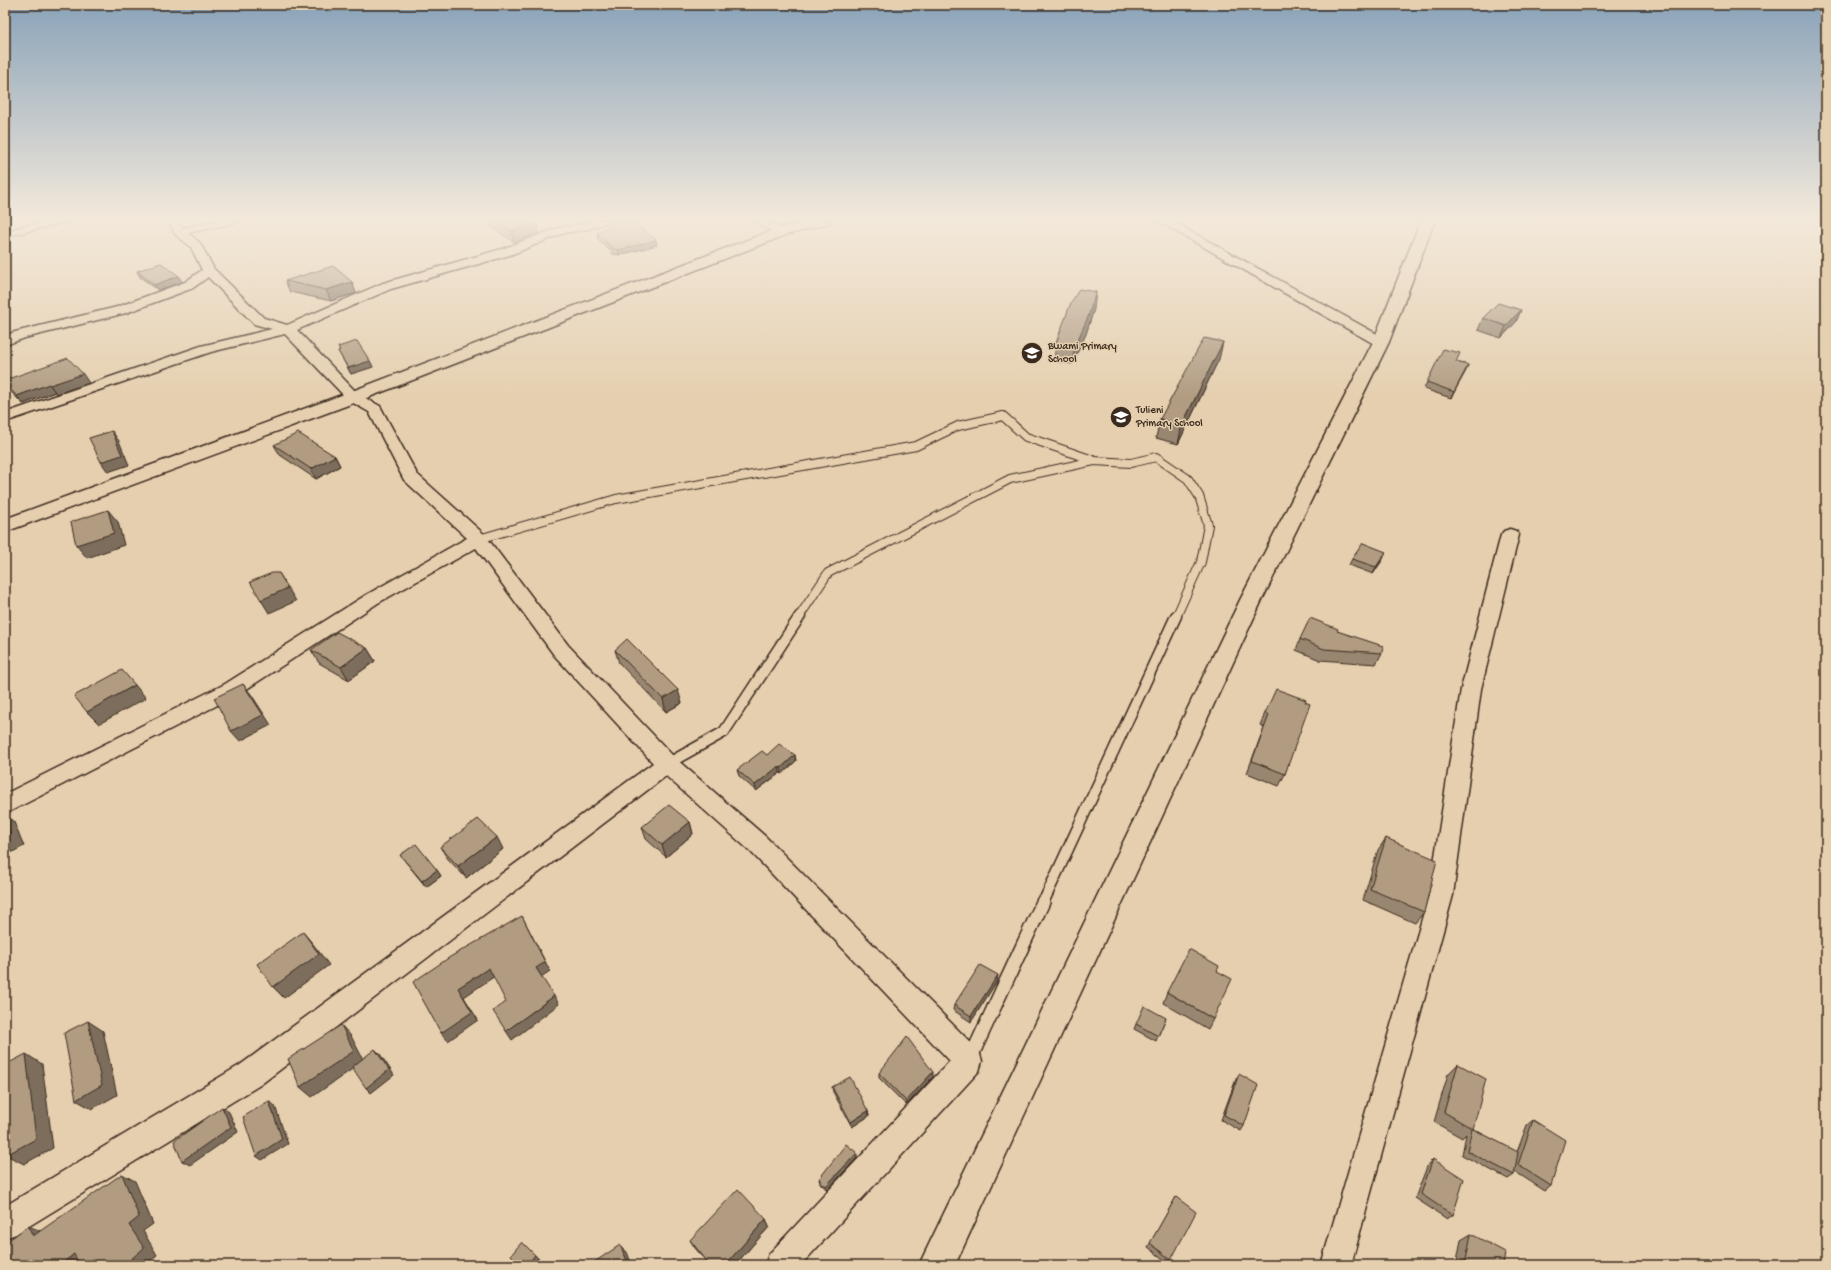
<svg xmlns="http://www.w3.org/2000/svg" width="1831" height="1270" viewBox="0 0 1831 1270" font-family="'Gochi Hand',sans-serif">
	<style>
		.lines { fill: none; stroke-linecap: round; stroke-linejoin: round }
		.lane-far2-casing { stroke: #3b2a1e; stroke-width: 10 }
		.lane-far1-casing { stroke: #3b2a1e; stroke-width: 13 }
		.lane-casing { stroke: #3b2a1e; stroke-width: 16 }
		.street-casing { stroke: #3b2a1e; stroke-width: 3 }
		.secondary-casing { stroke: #3b2a1e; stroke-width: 3 }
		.lane-far2 { stroke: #e5cfaf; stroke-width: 8 }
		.lane-far1 { stroke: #e5cfaf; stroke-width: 10 }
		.lane { stroke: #e5cfaf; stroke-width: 13 }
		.street { fill: #e5cfaf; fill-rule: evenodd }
		.secondary { fill: #e5cfaf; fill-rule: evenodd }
		.wall { fill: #988670; stroke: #3b2a1e }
		.shaded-wall { fill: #7c6d5b; stroke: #3b2a1e }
		.building { fill: #b19c82; stroke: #3b2a1e }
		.labels { text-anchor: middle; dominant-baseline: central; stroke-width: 3; stroke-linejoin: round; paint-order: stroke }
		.far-poi-label { font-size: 11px; fill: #3b2a1e; stroke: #e5cfaf; text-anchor: start }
	</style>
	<rect width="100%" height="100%" fill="#e5cfaf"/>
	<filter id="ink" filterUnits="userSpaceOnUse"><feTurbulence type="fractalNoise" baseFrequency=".025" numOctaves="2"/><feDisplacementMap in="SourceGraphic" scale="8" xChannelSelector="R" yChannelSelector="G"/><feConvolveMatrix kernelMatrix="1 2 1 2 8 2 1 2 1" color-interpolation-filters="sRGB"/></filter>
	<g filter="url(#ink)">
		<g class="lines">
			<g class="lane-far2-casing">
				<g id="lane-far2">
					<path d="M479 539 616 499 916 446 958 426 1003 416 1026 437 1093 460"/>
					<path d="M799 617 828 573 1010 479 1094 461 1131 463 1156 457 1188 479 1199 496 1208 525 1201 562 1176 617"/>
				</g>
			</g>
			<g class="lane-far1-casing">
				<g id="lane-far1">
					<path d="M667 764 724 732 800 616"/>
					<path d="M1043 903 1176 616"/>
				</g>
			</g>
			<g class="lane-casing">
				<path id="lane" d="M971 1057 1043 902"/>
			</g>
			<g class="street-casing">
				<g id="street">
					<path d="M49 220H67L65 222 5 237V231Z"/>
					<path d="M168 220H178L183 228 220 220H240L239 222 188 233 200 243 214 269 264 318 287 325 383 283 502 249 558 228 583 224 594 220H609L607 222 589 229 564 233 510 255 391 289 297 330 358 394 380 406 417 474 485 535 568 645 675 758 766 837 979 1051 982 1061 979 1071 801 1265H765L769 1254 950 1061 750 851 666 776 260 1085 16 1234 5 1238V1206L240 1065 653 763 554 655 476 548 378 603 239 694 5 814V794L225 684 366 595 467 538 404 480 369 412 348 400 285 334 211 352 5 422V413L201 346 272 329 254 324 208 277 193 288 126 313 25 338 5 345V336L15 332 117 307 185 282 202 270 191 247 175 234Z"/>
					<path d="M751 220H765L785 230 787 232 785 234H777Z"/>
					<path d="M1156 220H1170L1386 339 1388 342 1386 345H1376Z"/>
					<path d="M1510 529 1516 531 1519 535 1481 689 1453 895 1351 1265H1321L1429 895 1461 689 1501 535 1504 531Z"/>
				</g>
			</g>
			<g class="secondary-casing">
				<g id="secondary">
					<path d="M810 220H831L829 223 786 235 359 401 5 532V519L347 393 776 229Z"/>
					<path d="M1421 220H1435L1389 342 1262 600 955 1265H919L1240 600 1373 342Z"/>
				</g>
			</g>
			<use href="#lane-far2" class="lane-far2"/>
			<use href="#lane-far1" class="lane-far1"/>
			<use href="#lane" class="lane"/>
			<use href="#street" class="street"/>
			<use href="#secondary" class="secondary"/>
		</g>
		<g class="wall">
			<path d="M490 220H533L536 222 539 233 514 242 492 228Z"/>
			<path d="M597 233 657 245 620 255 613 254 598 239Z"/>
			<path d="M137 271 182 282 158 290 140 277Z"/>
			<path d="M285 281 352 282 356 293 331 301 290 292Z"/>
			<path d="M1094 309 1086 334 1072 364 1054 361 1056 343Z"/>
			<path d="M1521 310 1516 322 1501 338 1478 330 1483 318Z"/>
			<path d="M1223 342 1219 359 1178 444 1156 438 1160 419Z"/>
			<path d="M338 347 370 361 373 367 351 374 338 351 340 350Z"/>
			<path d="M1456 362 1468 365 1451 398 1424 389 1427 382Z"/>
			<path d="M5 380 89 383 56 394 55 392 23 404 8 389 5 385Z"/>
			<path d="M274 445 335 456 340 466 316 479 280 455Z"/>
			<path d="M1352 559H1383L1373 574 1349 565Z"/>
			<path d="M1337 631 1382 653 1376 664 1320 660 1296 650 1300 639Z"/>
			<path d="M367 648 375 661 349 680 319 663 311 650Z"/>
			<path d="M615 650 682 703 666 712 619 663Z"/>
			<path d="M1305 702 1285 774 1279 786 1247 773 1264 727 1260 725 1265 713Z"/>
			<path d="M767 755H795L796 761 782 774 780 773 756 791 739 776 737 770Z"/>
			<path d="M690 822 693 834 666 857 646 839 642 827Z"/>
			<path d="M1386 838 1424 912 1415 923 1363 900 1378 850Z"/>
			<path d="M440 847 503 849 466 878 448 859Z"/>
			<path d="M400 855 437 870 441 876 426 887Z"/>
			<path d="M997 981 971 1022 953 1010 954 1005Z"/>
			<path d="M1167 992 1213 1019 1208 1029 1163 1003Z"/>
			<path d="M1166 1018 1156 1041 1134 1029 1136 1024Z"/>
			<path d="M1458 1064 1473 1129 1517 1152 1527 1125 1533 1120 1551 1186 1545 1191 1514 1171V1175L1508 1179 1462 1155 1466 1134 1462 1138 1434 1122 1448 1074Z"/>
			<path d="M879 1073 933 1077 906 1105 879 1078Z"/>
			<path d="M1239 1074 1244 1126 1241 1131 1221 1120 1236 1079Z"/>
			<path d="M832 1087 868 1111 869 1116 852 1127 833 1092Z"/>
			<path d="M857 1158 827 1190 820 1183 819 1179Z"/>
			<path d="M1433 1159 1453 1215 1447 1219 1415 1198 1428 1164Z"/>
			<path d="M1176 1197 1171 1260 1168 1263 1148 1247Z"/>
			<path d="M766 1219 769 1227 735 1265H709L695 1248 690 1240Z"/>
			<path d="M1471 1234 1503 1265H1456L1461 1240Z"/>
			<path d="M1447 1262 1452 1265H1441Z"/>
		</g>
		<g class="shaded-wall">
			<path d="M536 222 539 233 514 242 511 231Z"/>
			<path d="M656 240 657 245 620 255 618 250Z"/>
			<path d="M179 276 182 282 158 290 154 285Z"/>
			<path d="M352 282 356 293 331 301 326 290Z"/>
			<path d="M1096 292 1094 309 1086 334 1072 364 1075 346Z"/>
			<path d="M1521 310 1516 322 1501 338 1506 326Z"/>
			<path d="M1223 342 1219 359 1178 444 1182 425Z"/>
			<path d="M370 361 373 367 351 374 348 368Z"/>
			<path d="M1468 365 1466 371 1451 398 1454 392Z"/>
			<path d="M83 374 89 383 56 394 50 385Z"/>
			<path d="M49 384 55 392 23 404 17 396Z"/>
			<path d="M112 431 119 441 129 465 108 472 101 462Z"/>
			<path d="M335 456 340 466 316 479 311 469Z"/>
			<path d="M108 510 118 522 124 545 87 558 76 545Z"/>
			<path d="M1386 552 1383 559 1373 574 1376 567Z"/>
			<path d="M279 573 296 601 269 613 261 600Z"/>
			<path d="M367 648 375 661 349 680 341 667Z"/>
			<path d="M243 684 251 694 271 725 240 741 231 731Z"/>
			<path d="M135 685 146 698 99 724 87 712Z"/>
			<path d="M678 690 682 703 666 712 663 699Z"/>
			<path d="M795 755 796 761 782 774 781 768Z"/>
			<path d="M779 766 780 773 756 791 755 785Z"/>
			<path d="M5 814 14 822 24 846 5 856Z"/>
			<path d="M690 822 693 834 666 857 662 845Z"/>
			<path d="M497 837 503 849 466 878 458 866Z"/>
			<path d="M437 870 441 876 426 887 422 881Z"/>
			<path d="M522 916 550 971 541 977 536 968Z"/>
			<path d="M303 932 313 944 329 965 284 998 273 987Z"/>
			<path d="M489 968 495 976 464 997 478 1020 448 1041 441 1033 458 988Z"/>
			<path d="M998 975 997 981 971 1022V1016Z"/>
			<path d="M554 996 559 1004 512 1040 506 1031Z"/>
			<path d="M88 1021 103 1031 117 1095 92 1109 76 1100Z"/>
			<path d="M341 1025 351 1036 364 1061 312 1097 300 1087Z"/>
			<path d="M375 1049 380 1054 394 1075 371 1093 366 1088Z"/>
			<path d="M26 1054 42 1064 53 1148 24 1164 6 1155Z"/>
			<path d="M933 1072V1077L906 1105V1101Z"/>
			<path d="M269 1101 275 1106 288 1144 262 1160 256 1156Z"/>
			<path d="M222 1107 229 1112 238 1132 190 1165 182 1161Z"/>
			<path d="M868 1111 869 1116 852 1127 851 1122Z"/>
			<path d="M857 1153V1158L827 1190 826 1186Z"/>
			<path d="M122 1174 135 1181 153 1224 143 1231 157 1255 145 1265H124L129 1225Z"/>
			<path d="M766 1219 769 1227 735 1265H725Z"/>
			<path d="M28 1226 44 1232 33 1236Z"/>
			<path d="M522 1242 539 1259 534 1265H527Z"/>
			<path d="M620 1245 627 1252 632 1265H629Z"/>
			<path d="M74 1254 83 1265H60Z"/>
		</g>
		<g class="building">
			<path d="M493 220H533L536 222 511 231Z"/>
			<path d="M618 220H631L656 240 618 250 612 248 597 233Z"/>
			<path d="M161 263 179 276 154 285 137 271Z"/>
			<path d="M333 266 352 282 326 290 285 281Z"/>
			<path d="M1079 289 1096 292 1088 317 1075 346 1056 343 1070 305Z"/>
			<path d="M1498 303 1521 310 1506 326 1483 318Z"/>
			<path d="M1204 338 1223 342 1182 425 1160 419Z"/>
			<path d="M357 341 370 361 348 368 338 351 340 350 338 347Z"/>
			<path d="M1443 349 1460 353 1456 362 1468 365 1454 392 1427 382Z"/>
			<path d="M68 358 83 374 50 385 49 384 17 396 5 384V380Z"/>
			<path d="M112 431 122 455 101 462 89 438Z"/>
			<path d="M298 433 335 456 311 469 274 445Z"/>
			<path d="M108 510 114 533 76 545 71 522Z"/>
			<path d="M1363 543 1386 552 1376 567 1352 559Z"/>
			<path d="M272 573H279L288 588 261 600 250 582Z"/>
			<path d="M1310 618 1338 629 1337 631 1383 646 1382 653 1324 649 1300 639Z"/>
			<path d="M337 632 367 648 341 667 311 650Z"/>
			<path d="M627 639 678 690 663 699 615 650Z"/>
			<path d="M122 670 135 685 87 712 74 696Z"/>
			<path d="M243 684 263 715 231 731 214 698Z"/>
			<path d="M1276 689 1306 700 1305 702 1310 704 1285 774 1252 761 1269 715 1265 713Z"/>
			<path d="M779 744 795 755 781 768 779 766 755 785 737 770 762 751 767 755Z"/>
			<path d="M669 805 690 822 662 845 642 827Z"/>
			<path d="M478 819 497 837 458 866 440 847Z"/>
			<path d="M5 822 10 834 5 836Z"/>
			<path d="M1386 838 1437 860 1424 912 1370 889Z"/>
			<path d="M416 844 437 870 422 881 400 855Z"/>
			<path d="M522 916 545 962 536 968 554 996 506 1031 493 1011 506 1002 489 968 458 988 472 1012 441 1033 413 982 450 957Z"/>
			<path d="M303 932 319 954 273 987 257 964Z"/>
			<path d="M1189 949 1219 966 1217 971 1232 979 1213 1019 1167 992Z"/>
			<path d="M980 965 998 975 971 1016 954 1005Z"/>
			<path d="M1144 1006 1166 1018 1158 1036 1136 1024Z"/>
			<path d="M88 1021 102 1085 76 1100 64 1033Z"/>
			<path d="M341 1025 354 1051 300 1087 288 1059Z"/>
			<path d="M907 1037 933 1072 906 1101 879 1073Z"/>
			<path d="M375 1049 389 1070 366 1088 352 1067Z"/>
			<path d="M26 1054 36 1139 6 1155 5 1147V1065Z"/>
			<path d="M1458 1064 1486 1079 1473 1129 1444 1112Z"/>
			<path d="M1239 1074 1258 1085 1244 1126 1224 1115Z"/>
			<path d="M850 1077 868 1111 851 1122 832 1087Z"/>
			<path d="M269 1101 282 1139 256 1156 243 1117Z"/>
			<path d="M222 1107 231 1127 182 1161 174 1141Z"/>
			<path d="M1533 1120 1565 1140 1551 1186 1518 1165Z"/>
			<path d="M1472 1129H1473L1518 1152 1514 1175 1467 1151Z"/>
			<path d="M846 1144 857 1153 826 1186 819 1179Z"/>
			<path d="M1433 1159 1464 1179 1453 1215 1421 1194Z"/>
			<path d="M122 1174 139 1217 129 1225 144 1248 124 1265H80L74 1254 60 1265H5V1243L28 1226 33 1236Z"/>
			<path d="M738 1189 766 1219 725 1265H710L690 1240Z"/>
			<path d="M1176 1197 1196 1212 1171 1260 1150 1243Z"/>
			<path d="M1471 1234 1505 1252 1503 1265H1465Z"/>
			<path d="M522 1242 535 1255 527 1265H520L511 1255Z"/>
			<path d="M620 1245 629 1265H590Z"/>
			<path d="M1447 1262 1452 1265H1446Z"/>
		</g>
	</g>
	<linearGradient id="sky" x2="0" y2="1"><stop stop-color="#8aa3b9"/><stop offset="0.55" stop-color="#f3e9db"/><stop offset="1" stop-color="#f3e9db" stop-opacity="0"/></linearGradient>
	<rect width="1831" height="398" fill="url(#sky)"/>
	<defs>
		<g id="school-disc" transform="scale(1.15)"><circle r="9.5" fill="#3b2a1e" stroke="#e5cfaf"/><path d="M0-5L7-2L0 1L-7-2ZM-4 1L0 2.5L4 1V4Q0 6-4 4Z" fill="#fff"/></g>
	</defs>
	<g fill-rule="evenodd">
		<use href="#school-disc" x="1032" y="353"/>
		<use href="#school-disc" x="1121" y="417"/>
	</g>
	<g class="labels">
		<g class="far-poi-label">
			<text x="1048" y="347">Bwami Primary<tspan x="1048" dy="13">School</tspan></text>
			<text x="1136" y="411">Tulieni<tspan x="1136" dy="13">Primary School</tspan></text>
		</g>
	</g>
	<rect width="1831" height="1270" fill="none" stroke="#e5cfaf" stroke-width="20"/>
	<rect x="10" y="10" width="1811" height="1250" fill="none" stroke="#3b2a1e" stroke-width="1.5" filter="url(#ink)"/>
</svg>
